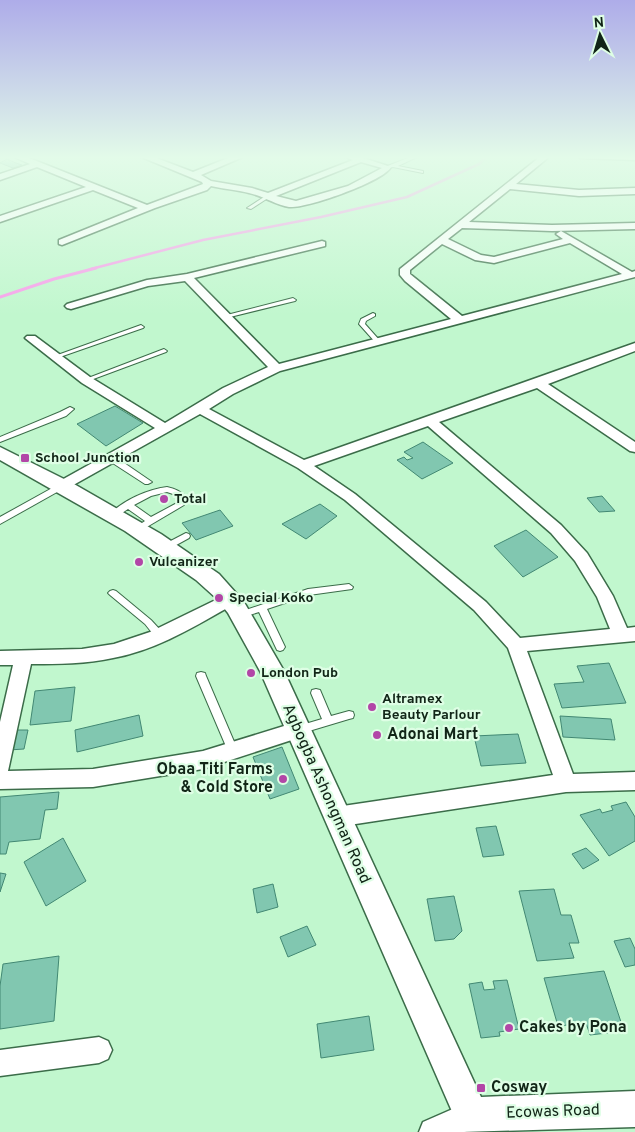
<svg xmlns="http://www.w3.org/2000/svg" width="635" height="1132" viewBox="0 0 635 1132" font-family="Overpass,sans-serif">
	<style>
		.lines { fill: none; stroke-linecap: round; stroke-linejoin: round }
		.stream-far1 { stroke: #f89feb; stroke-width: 2.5 }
		.stream { stroke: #f89feb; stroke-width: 3 }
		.building { fill: #81c7b0; stroke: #428873 }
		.service-casing { stroke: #3b6c49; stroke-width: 2 }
		.minor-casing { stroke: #3b6c49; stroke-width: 3 }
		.tertiary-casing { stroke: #3b6c49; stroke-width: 3 }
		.service { fill: #fff; fill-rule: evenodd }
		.minor { fill: #fff; fill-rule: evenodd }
		.tertiary { fill: #fff; fill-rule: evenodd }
		.poi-dot { fill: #b246a7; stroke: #defee5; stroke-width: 2 }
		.labels { text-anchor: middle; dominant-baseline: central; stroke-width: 4.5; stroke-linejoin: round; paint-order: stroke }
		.poi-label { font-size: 14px; font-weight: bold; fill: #112517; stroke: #defee5; text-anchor: start }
		.near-poi-label { font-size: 16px; font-weight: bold; fill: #112517; stroke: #defee5; text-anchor: start }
		.near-street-label { font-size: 16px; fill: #112517; stroke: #defee5 }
	</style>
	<rect width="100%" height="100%" fill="#c1f7ce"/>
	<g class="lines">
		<path class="stream-far1" d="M91 269 203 240 321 217 407 197 479 164 487 156"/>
		<path class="stream" d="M0 297 54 279 96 268"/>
	</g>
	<g class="building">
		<path d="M7 159 16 163 22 165 13 168 0 163Z"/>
		<path d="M115 406 143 423 106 446 77 424Z"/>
		<path d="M423 442 453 463 422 479 397 460 404 457 407 460 413 458 404 452Z"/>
		<path d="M602 496 615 511 599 512 587 498Z"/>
		<path d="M320 504 337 516 306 539 282 524Z"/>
		<path d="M220 510 233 526 196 540 182 523Z"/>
		<path d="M526 530 558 557 523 577 494 546Z"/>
		<path d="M609 663 626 703 562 708 554 684 584 682 577 666Z"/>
		<path d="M75 687 71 721 30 725 35 691Z"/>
		<path d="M139 715 143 736 77 752 75 730Z"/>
		<path d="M560 716 611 719 615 740 563 737Z"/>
		<path d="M14 730H28L24 749 9 750Z"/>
		<path d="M518 734 526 763 481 766 474 736Z"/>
		<path d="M282 747 299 789 270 799 253 757Z"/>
		<path d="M59 792 57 809 45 810 40 839 9 842 6 854H0V797Z"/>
		<path d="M626 802 635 817V841L609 856 580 815 600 809 602 813 613 810 611 806Z"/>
		<path d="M496 826 504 855 483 857 476 828Z"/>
		<path d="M63 838 86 881 46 906 24 862Z"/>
		<path d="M586 848 599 860 583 869 572 854Z"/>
		<path d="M0 873 6 874 0 892Z"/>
		<path d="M273 884 278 907 257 913 253 889Z"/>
		<path d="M554 889 561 915H571L579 943H569L574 958 537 961 519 891Z"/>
		<path d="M454 896 462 931 454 939 435 941 427 899Z"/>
		<path d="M307 926 316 945 288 957 280 937Z"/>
		<path d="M630 938 635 949V965L625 967 614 941Z"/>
		<path d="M59 956 54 1021 0 1029V986L3 964Z"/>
		<path d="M604 971 624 1031 590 1035 586 1023 558 1026 544 978Z"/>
		<path d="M507 980 519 1029 499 1032 500 1036 481 1038 469 984 482 982 484 990 495 989 493 981Z"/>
		<path d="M369 1016 374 1050 321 1058 317 1024Z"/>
	</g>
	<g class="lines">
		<g class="service-casing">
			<g id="service">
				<path d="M413 156H419L398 166 423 171V173L393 167 387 168 385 167Z"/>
				<path d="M267 195 271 196 251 209 247 208Z"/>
				<path d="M293 298 296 300 295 301 226 318 223 316Z"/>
				<path d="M373 313 375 314V316L366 321 365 324 381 342 378 344 376 343 359 324 361 319Z"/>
				<path d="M141 325 144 327 143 328 57 358 55 359 52 357Z"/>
				<path d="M164 349 167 351 166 352 88 381H84L83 380Z"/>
				<path d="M70 407 74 409 66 416 0 442V437L60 412Z"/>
				<path d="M108 456H114L152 482 148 484H145L108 460 107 458Z"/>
				<path d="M63 482 66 483 67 485 66 487 0 524V517Z"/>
				<path d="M167 487C175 489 181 491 187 498L184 505 140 531H134L133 529 145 521 128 509 116 517H110L109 515C122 501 148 489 167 487ZM167 492 173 494 179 499 177 503 151 517 134 505 151 496Z"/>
				<path d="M186 533 189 534 190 536 189 538 169 549H163L162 547 163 545Z"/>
				<path d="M349 584 353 587 352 589 309 595 267 609 285 647 283 650 280 651 277 650 259 612 240 618 237 617 235 615 237 613 308 589Z"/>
				<path d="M113 590 116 591 151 620 163 633 165 636 163 639H157L145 624 110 595 108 593 110 591Z"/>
				<path d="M201 672 205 673 206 676 238 751 237 754 233 756 229 754 228 751 196 676 197 673Z"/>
				<path d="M316 689 320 690 331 716 349 711 353 712 354 715 353 718 349 719 299 734 295 733 294 730 295 727 322 719 311 693 312 690Z"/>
			</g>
		</g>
		<g class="minor-casing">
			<g id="minor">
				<path d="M12 156H24L147 205 203 184 202 182 139 156H151L193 172 233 156H245L201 175 211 181 252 188 268 193 353 160 343 156H357L391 167C384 181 306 209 289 207 276 205 263 196 249 193 237 190 224 189 211 186L207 190 155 208 62 245 59 244V240L138 208 93 190 0 222V216L86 187 37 167 0 180V174L30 164ZM361 162 382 168 348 186 296 201 276 196Z"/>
				<path d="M541 156H550L516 184 579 190 635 188V194L579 196 510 189 469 222 552 225 635 223V229L552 231 462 228 448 239 481 255 494 257 563 239 556 234 561 231 632 272 635 271V277L280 371 233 394 209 409 304 460 635 343V351L548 384 635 442V452L630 451 537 388 439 422 561 525 587 553 613 596 627 628 635 627V641L527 651 573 774 635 772V790L566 792 336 827 328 824 325 817 328 810 336 807 553 775 508 648 474 610 345 500 298 468 200 414 68 488H58L56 485 58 482 155 428 82 383 25 338 27 336H35L90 377 165 423 223 388 268 367 185 281 148 286 71 309 67 308 65 306 67 304 147 280 187 274 322 241 325 242V246L194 278 279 364 451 319 405 281 400 275V269ZM570 243 622 274 462 316 410 274V270L442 244 475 260 494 263ZM428 426 551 533 575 561 597 597 610 629 520 638 486 602 355 494 314 466Z"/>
				<path d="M576 156H635V160L580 158Z"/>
				<path d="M230 593 236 595 238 599 236 603C197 625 157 650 113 658 86 664 59 664 31 664L8 771 93 769 203 751 297 722 304 724 307 730 304 736 203 769 93 787 0 789V722L13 665H0V651L82 649 114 644 150 632Z"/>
				<path d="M99 1037 108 1041 112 1050 108 1059 99 1063 0 1076V1050Z"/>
				<path d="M471 1101 481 1105 485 1115 481 1125 464 1132H419L423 1122Z"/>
			</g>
		</g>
		<g class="tertiary-casing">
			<path id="tertiary" d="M0 447 74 484 161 534 219 574 244 602 284 671 481 1097 635 1091V1127L461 1132 260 671 228 613 216 598 196 580 125 531 0 460Z"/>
		</g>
		<use href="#service" class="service"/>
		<use href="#minor" class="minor"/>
		<use href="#tertiary" class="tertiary"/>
	</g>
	<linearGradient id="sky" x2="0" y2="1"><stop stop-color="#aeace9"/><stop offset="0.5" stop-color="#e3fbe9"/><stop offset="1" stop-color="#e3fbe9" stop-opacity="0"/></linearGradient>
	<rect width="635" height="315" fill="url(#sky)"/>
	<g class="poi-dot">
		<rect x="20" y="453" width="10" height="10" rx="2.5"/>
		<circle cx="164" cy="499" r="5"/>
		<circle cx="139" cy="562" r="5"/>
		<circle cx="219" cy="598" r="5"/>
		<circle cx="251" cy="673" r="5"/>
		<circle cx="372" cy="707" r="5"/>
		<circle cx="377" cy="735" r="5"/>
		<circle cx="283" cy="779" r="5"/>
		<circle cx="509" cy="1028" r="5"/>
		<rect x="476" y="1083" width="10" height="10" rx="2.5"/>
	</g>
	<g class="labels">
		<g class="poi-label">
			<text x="35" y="458">School Junction</text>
			<text x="174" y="499">Total</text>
			<text x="149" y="562">Vulcanizer</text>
			<text x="229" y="598">Special Koko</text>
			<text x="261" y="673">London Pub</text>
			<text x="382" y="699">Altramex<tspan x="382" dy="16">Beauty Parlour</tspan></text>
		</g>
		<g class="near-poi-label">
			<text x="387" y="735">Adonai Mart</text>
			<text x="273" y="770" text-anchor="end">Obaa Titi Farms<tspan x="273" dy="18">&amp; Cold Store</tspan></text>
			<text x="519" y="1028">Cakes by Pona</text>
			<text x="491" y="1088">Cosway</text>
		</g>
		<g class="near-street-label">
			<text transform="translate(326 794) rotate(66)">Agbogba Ashongman Road</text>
			<text transform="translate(553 1112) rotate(-2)">Ecowas Road</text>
		</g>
	</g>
	<g transform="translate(600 35) rotate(355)" stroke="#defee5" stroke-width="4" paint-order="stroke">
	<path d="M0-4L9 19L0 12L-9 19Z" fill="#112517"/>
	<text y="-8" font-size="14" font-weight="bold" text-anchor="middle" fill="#112517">N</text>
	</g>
</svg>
